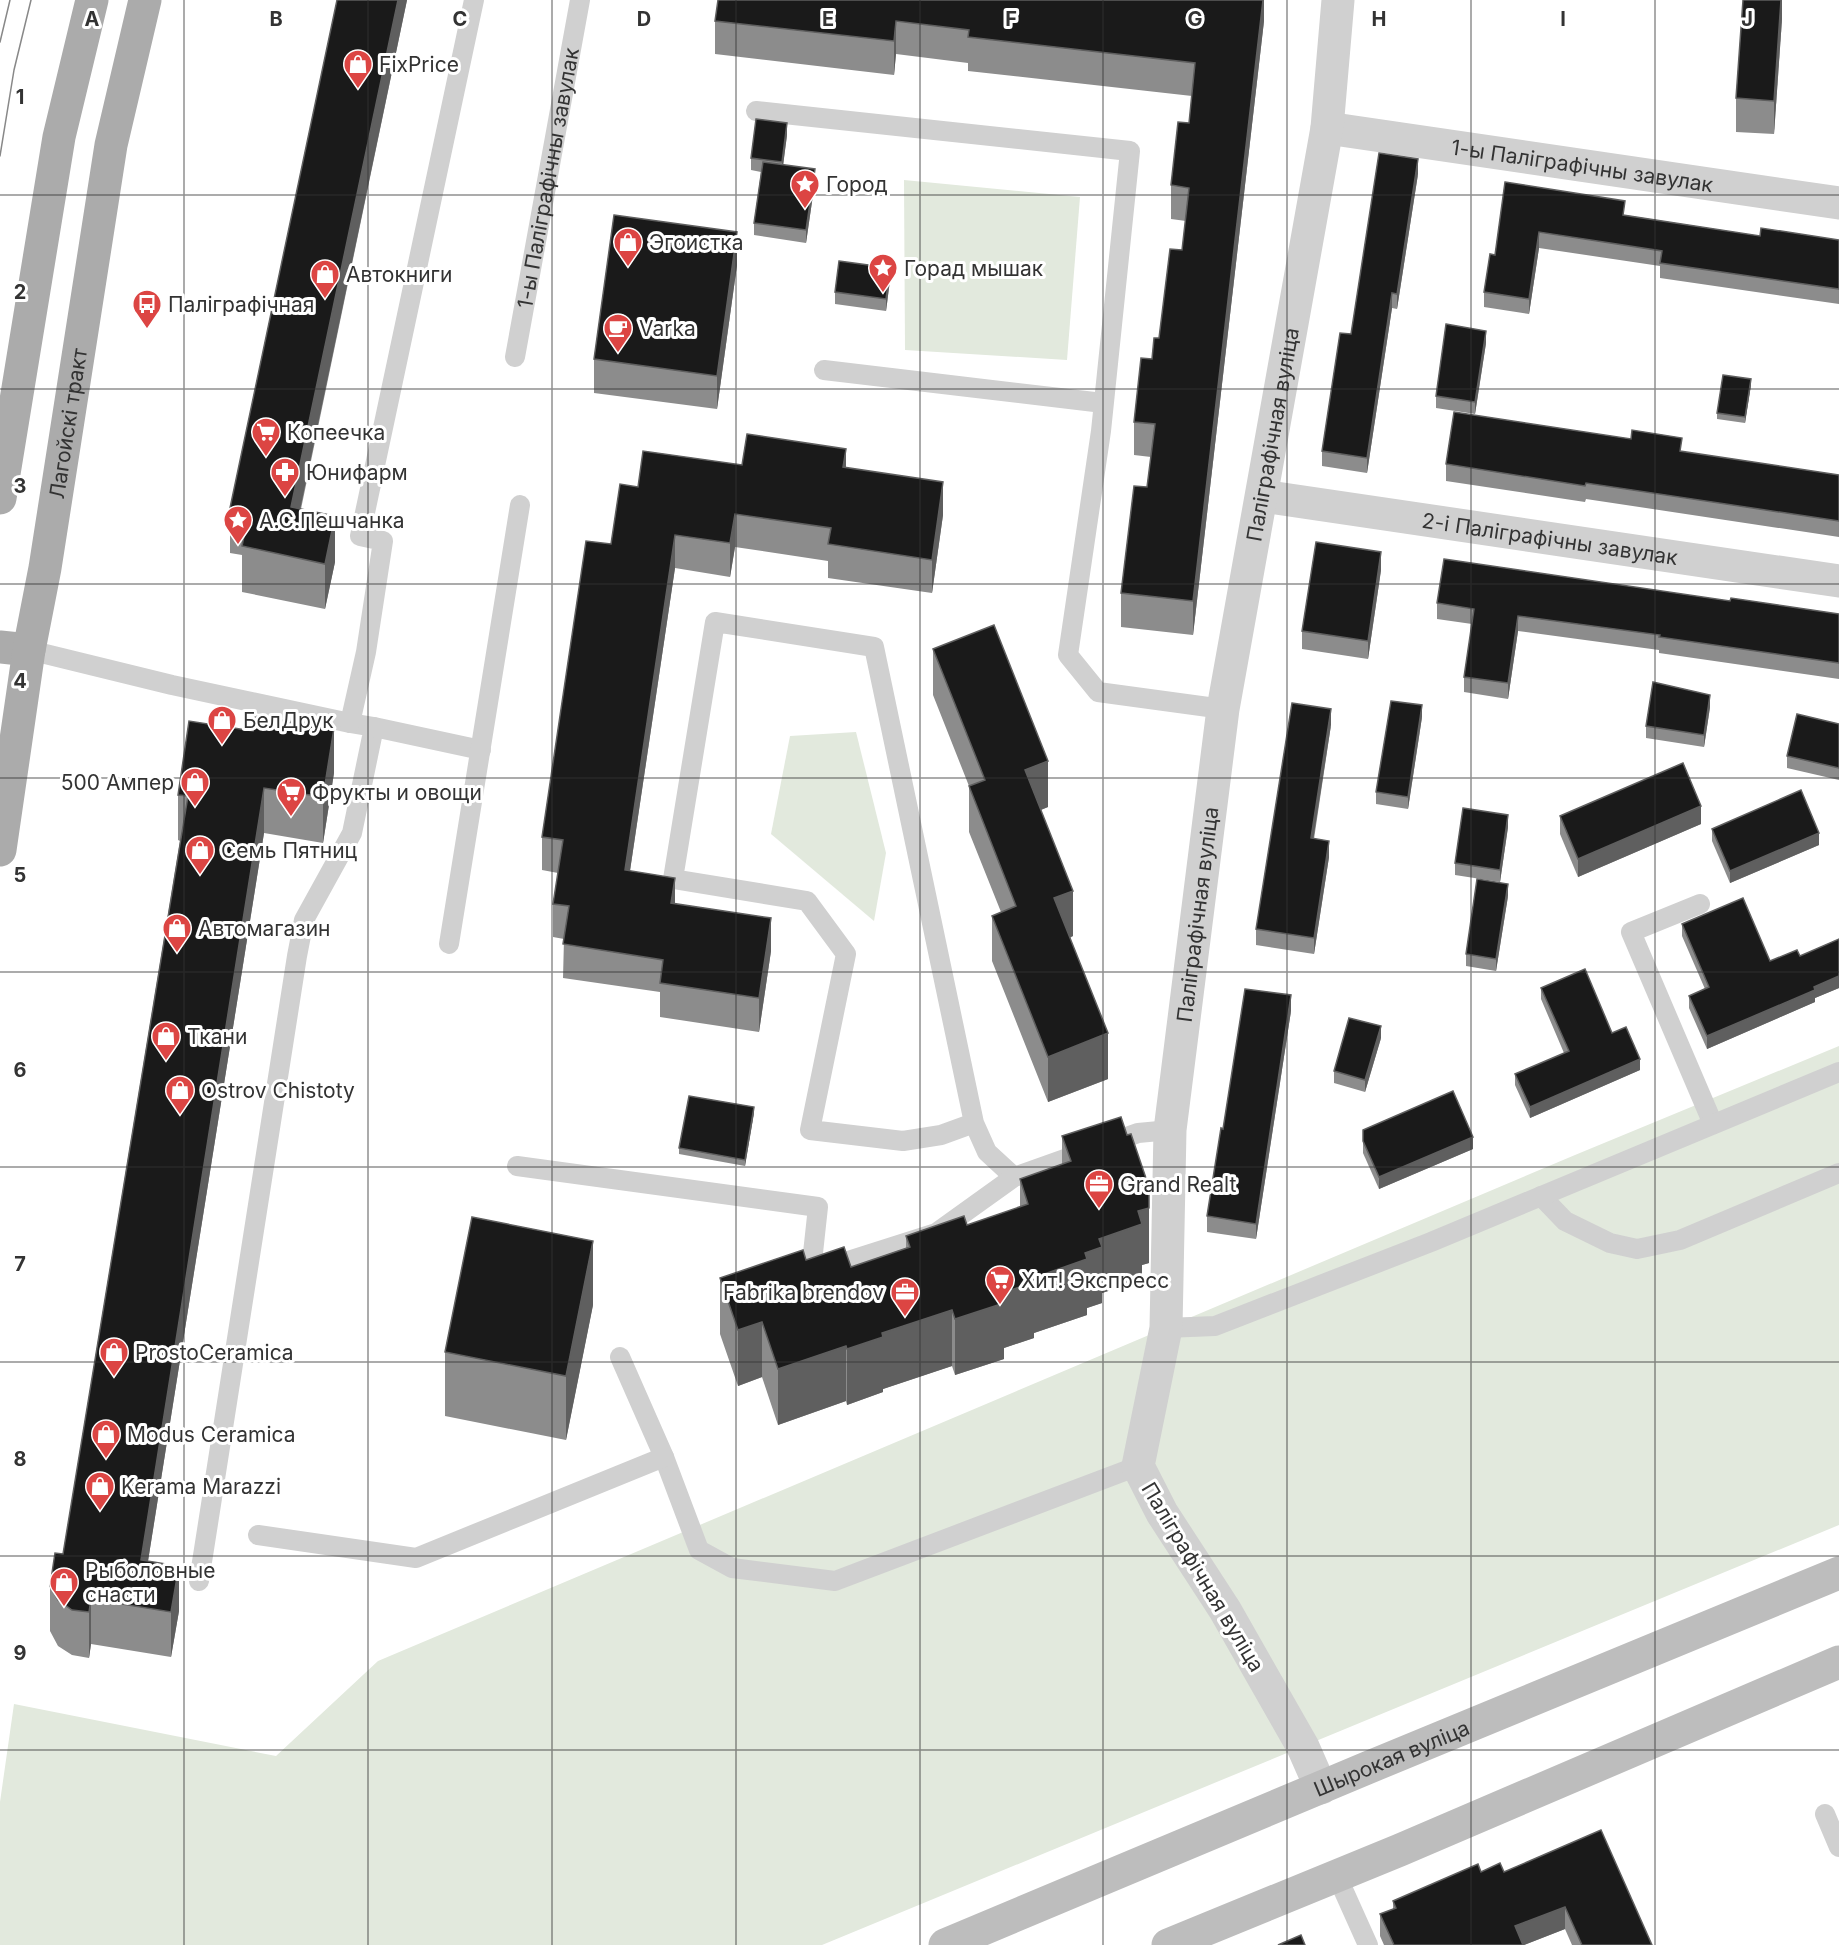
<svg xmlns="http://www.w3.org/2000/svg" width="1839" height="1945" viewBox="0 0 1839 1945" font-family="Inter,sans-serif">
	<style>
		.green { fill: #e2e9dd }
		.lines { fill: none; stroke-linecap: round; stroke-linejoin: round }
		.lane { stroke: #d0d0d0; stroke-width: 20 }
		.street { stroke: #d0d0d0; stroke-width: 33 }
		.secondary { stroke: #bdbdbd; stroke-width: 33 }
		.primary { stroke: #ababab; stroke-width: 33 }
		.tram { stroke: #888; stroke-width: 1.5 }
		.wall { fill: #8c8c8c }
		.shaded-wall { fill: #5f5f5f }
		.building { fill: #1a1a1a; stroke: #5f5f5f; stroke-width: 1.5 }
		.grid { fill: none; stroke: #333; stroke-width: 1.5; stroke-opacity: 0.55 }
		.labels { text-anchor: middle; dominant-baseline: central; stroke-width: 6; stroke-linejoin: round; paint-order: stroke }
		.poi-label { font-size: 21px; fill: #333; stroke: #fff; text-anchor: start }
		.street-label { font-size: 21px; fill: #333; stroke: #fff }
		.grid-label { font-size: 20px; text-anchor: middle; font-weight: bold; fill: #333; stroke: #fff; stroke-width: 6; stroke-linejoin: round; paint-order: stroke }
	</style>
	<rect width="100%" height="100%" fill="#fff"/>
	<g class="green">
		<path d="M904 180 1080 197 1067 360 905 350Z"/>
		<path d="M856 732 886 853 874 921 771 834 790 736Z"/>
		<path d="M1839 1046V1525L822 1945H0V1802L14 1704 276 1756 378 1661 1575 1155Z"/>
	</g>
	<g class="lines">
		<g class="lane">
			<path d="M756 111 1130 151 1101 431 1068 655 1098 692 1223 709"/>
			<path id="s1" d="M515 357 580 0"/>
			<path d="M824 370 1103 403"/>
			<path d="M29 650 172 685 350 723 374 727 352 833 304 920 297 956 199 1581"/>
			<path d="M350 723 366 652 383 541 360 536 474 0"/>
			<path d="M374 727 481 750"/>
			<path d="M1700 904 1631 932 1713 1124"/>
			<path d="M449 944 520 505"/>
			<path d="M974 1123 874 647 715 622 673 879 807 901 846 954 810 1130 903 1141 941 1135 974 1123 987 1152 1014 1177 1138 1133 1170 1130"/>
			<path d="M517 1166 818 1207 812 1262 823 1269 936 1233 1014 1177"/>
			<path d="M1541 1196 1565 1221 1610 1243 1637 1249 1680 1240 1839 1173"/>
			<path d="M1166 1328 1215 1326 1431 1242 1839 1072"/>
			<path d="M620 1357 664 1457 699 1550 732 1568 835 1581 1138 1466"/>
			<path d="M258 1535 416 1558 664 1457"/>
			<path d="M1825 1814 1839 1847"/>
			<path d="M1337 1876 1368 1945"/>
		</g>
		<g class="street">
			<path id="s2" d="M1327 128 1839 203"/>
			<path id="s3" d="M1262 496 1839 581"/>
			<path id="s4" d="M1321 1788 1303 1747 1225 1610 1162 1513 1138 1466 1166 1328 1170 1130 1223 709 1327 128 1338 0"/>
		</g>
		<g class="secondary">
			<path id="s5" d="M945 1945 1367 1768 1839 1573"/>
			<path d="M1168 1945 1400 1850 1839 1662"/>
		</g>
		<g class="primary">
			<path d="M0 498 59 137 92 0"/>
			<path d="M0 647 29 650"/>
			<path id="s6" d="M0 850 29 650 45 568 111 145 145 0"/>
		</g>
		<g class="tram">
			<path d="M0 42 10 0"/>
			<path d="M0 156 14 70 31 0"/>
		</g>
	</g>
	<g class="wall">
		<path d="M337 0H407L301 509 335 562 325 609 242 592V555L230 553V508Z"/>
		<path d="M1264 0V21L1193 635 1121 627V593L1147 487 1151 457 1134 455V422L1152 359 1159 338 1182 250 1186 221 1171 219V185L1189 123 1192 96 968 71V63L896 54 894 75 715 54V21Z"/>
		<path d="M1782 0V19L1774 134 1736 132V98Z"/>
		<path d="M787 135 783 165 815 181 806 243 754 235V223L761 172 751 170V158Z"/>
		<path d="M1418 174 1397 309 1392 308 1367 473 1322 466V451L1351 334Z"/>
		<path d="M1505 182 1625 215 1760 236 1839 240V304L1660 278V266L1539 248 1529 314 1484 307V292L1495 255Z"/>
		<path d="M737 265 717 409 594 393V359Z"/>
		<path d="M890 280 886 311 835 304V292Z"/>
		<path d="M1486 343 1475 414 1436 408V396Z"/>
		<path d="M1751 385 1745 423 1717 419V413Z"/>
		<path d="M1682 452 1839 475V537L1586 499 1585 502 1446 481V464Z"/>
		<path d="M742 465 846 467 943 515 932 593 828 578V561L735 547 730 577 675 568 630 871 675 904 771 951 759 1032 660 1017V992L563 978 564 939 553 937V904L558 873 542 870V837L611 544 638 487Z"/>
		<path d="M1381 570 1368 659 1302 649V631Z"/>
		<path d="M1730 601 1839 614V679L1659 653V650L1518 631 1508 699 1464 692V677L1472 624 1437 619V603Z"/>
		<path d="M933 649 1048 807 1041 810 1073 936 1070 938 1108 1079 1048 1102 992 961V916L1001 912 969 832V786L933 695Z"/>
		<path d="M1710 707 1704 747 1646 738V726Z"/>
		<path d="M1422 717 1408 809 1376 804V792Z"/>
		<path d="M1839 724V780L1787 768V756Z"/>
		<path d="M1331 725 1314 839 1329 857 1314 954 1256 945V929Z"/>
		<path d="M334 773 323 843 264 833 148 1561 179 1611 171 1657 91 1644 89 1658 72 1655 58 1646 50 1631V1586L63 1554 180 841 178 840V795Z"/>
		<path d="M1560 816 1701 824 1578 877 1560 834Z"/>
		<path d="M1508 827 1500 882 1455 875V863Z"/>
		<path d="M1712 829 1819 845 1730 883 1712 841Z"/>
		<path d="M1508 896 1496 971 1466 966V954Z"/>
		<path d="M1682 924 1770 961 1800 956 1839 939V988L1815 998V1002L1707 1049 1689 1008V996L1705 989 1682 936Z"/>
		<path d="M1541 988 1612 1033 1640 1070 1530 1118 1515 1085V1074L1564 1053 1541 999Z"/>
		<path d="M1291 1011 1256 1239 1207 1232V1216L1223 1129Z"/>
		<path d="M1381 1038 1365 1092 1334 1083V1071Z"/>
		<path d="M754 1113 745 1166 679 1154V1148Z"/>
		<path d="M1363 1130 1473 1149 1379 1189 1363 1153Z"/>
		<path d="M1062 1136 1149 1243V1263L1142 1265V1280L1102 1293V1303L1087 1308V1315L1034 1333V1338L1004 1348V1359L955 1375 952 1366 883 1389V1392L847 1405 846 1401 778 1425 762 1377 738 1386 720 1334V1278L806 1260 851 1267 906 1248V1236L967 1225 1020 1207V1179L1062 1164Z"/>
		<path d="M593 1305 566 1440 445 1416V1352Z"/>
		<path d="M1481 1872H1504L1652 1945H1572L1565 1929 1524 1945H1384L1380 1936V1914L1393 1909V1901Z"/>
	</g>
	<g class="shaded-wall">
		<path d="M398 0H407L291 553V507Z"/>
		<path d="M1263 0H1264V21L1193 635V601Z"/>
		<path d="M1781 0H1782V19L1774 134V101Z"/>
		<path d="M896 21V54L894 75V41Z"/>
		<path d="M787 123V135L782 174V162Z"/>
		<path d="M1418 159V174L1397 309V294Z"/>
		<path d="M815 169V181L806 243V230Z"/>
		<path d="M737 232V265L717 409V376Z"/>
		<path d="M1539 232V248L1529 314V299Z"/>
		<path d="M890 268V280L886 311V299Z"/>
		<path d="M1392 293V308L1367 473V458Z"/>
		<path d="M1486 331V343L1475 414V402Z"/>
		<path d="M1751 379V385L1745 423V417Z"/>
		<path d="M846 449V482L843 467Z"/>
		<path d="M943 482V515L932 593V560Z"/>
		<path d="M735 514V547L730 577V543Z"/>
		<path d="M335 516V562L325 609V564Z"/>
		<path d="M675 535V568L625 904V870Z"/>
		<path d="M1381 552V570L1368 659V641Z"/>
		<path d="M1518 616V631L1508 699V683Z"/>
		<path d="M1710 695V707L1704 747V735Z"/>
		<path d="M1422 705V717L1408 809V797Z"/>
		<path d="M1331 709V725L1311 854V838Z"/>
		<path d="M334 728V773L323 843V797Z"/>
		<path d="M1048 761V807L1025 816V770Z"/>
		<path d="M264 788V833L141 1605V1560Z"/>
		<path d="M1701 806V824L1578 877V859Z"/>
		<path d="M1508 815V827L1500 882V870Z"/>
		<path d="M1819 833V845L1730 883V871Z"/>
		<path d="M1329 841V857L1314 954V938Z"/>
		<path d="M675 878V911L671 903Z"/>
		<path d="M1508 884V896L1496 971V959Z"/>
		<path d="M1073 891V936L1054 943V898Z"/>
		<path d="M771 918V951L759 1032V998Z"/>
		<path d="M1839 976V988L1815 998V1002L1707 1049V1036Z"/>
		<path d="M1291 995V1011L1256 1239V1224Z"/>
		<path d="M1381 1026V1038L1365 1092V1080Z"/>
		<path d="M1108 1033V1079L1048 1102V1057Z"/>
		<path d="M1640 1059V1070L1530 1118V1107Z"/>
		<path d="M754 1107V1113L745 1166V1160Z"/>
		<path d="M1473 1137V1149L1379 1189V1177Z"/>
		<path d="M1149 1187V1263L1142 1265V1280L1102 1293V1303L1087 1308V1315L1034 1333V1338L1004 1348V1359L955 1375V1319L1000 1294 1085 1253 1099 1239 1138 1211Z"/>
		<path d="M593 1241V1305L566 1440V1376Z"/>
		<path d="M952 1310V1366L883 1389V1392L847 1405V1349L882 1333Z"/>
		<path d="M762 1322V1377L738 1386V1330Z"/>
		<path d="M846 1346V1401L778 1425V1369Z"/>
		<path d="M179 1566V1611L171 1657V1612Z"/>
		<path d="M91 1599V1644L89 1658V1612Z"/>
		<path d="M1565 1907V1929L1524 1945H1515V1926Z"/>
	</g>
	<g class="building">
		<path d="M337 0H398L291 507 335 516 325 564 242 546 249 512 230 508Z"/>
		<path d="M718 0H1263L1193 601 1121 593 1134 486 1147 487 1155 424 1134 422 1141 358 1152 359 1154 338H1159L1170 249 1182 250 1189 188 1171 185 1178 122 1189 123 1195 63 968 37 969 30 896 21 894 41 715 21Z"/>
		<path d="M1743 0H1781L1774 101 1736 98Z"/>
		<path d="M756 119 787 123 782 162 751 158Z"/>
		<path d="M1379 153 1418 159 1397 294 1392 293 1367 458 1322 451 1340 333 1351 334Z"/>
		<path d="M763 162 815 169 806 230 754 223Z"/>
		<path d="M1505 182 1625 201 1623 215 1760 236 1761 228 1839 240V289L1660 263 1662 251 1539 232 1529 299 1484 292 1490 254 1495 255Z"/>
		<path d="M614 215 737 232 717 376 594 359Z"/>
		<path d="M839 261 890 268 886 299 835 292Z"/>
		<path d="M1446 324 1486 331 1475 402 1436 396Z"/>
		<path d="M1723 375 1751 379 1745 417 1717 413Z"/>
		<path d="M1454 412 1631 439 1632 430 1682 438 1680 451 1839 475V521L1586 483 1585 486 1446 464Z"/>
		<path d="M747 434 846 449 843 467 943 482 932 560 828 544 831 528 735 514 730 543 675 535 625 870 675 878 671 903 771 918 759 998 660 983 663 960 563 944 569 906 553 904 563 840 542 837 586 541 611 544 620 484 638 487 643 451 742 465Z"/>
		<path d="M1316 542 1381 552 1368 641 1302 631Z"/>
		<path d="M1444 559 1730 601 1731 598 1839 614V663L1659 637 1660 635 1518 616 1508 683 1464 677 1474 609 1437 603Z"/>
		<path d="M994 625 1048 761 1025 770 1073 891 1054 898 1108 1033 1048 1057 992 916 1016 906 969 786 985 780 933 649Z"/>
		<path d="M1653 682 1710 695 1704 735 1646 726Z"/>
		<path d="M1391 701 1422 705 1408 797 1376 792Z"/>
		<path d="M1292 703 1331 709 1311 838 1329 841 1314 938 1256 929Z"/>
		<path d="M1797 714 1839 724V768L1787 756Z"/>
		<path d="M255 716 334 728 323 797 264 788 141 1560 179 1566 171 1612 91 1599 89 1612 72 1610 58 1600 50 1586 55 1553 63 1554 188 796 178 795 189 721 253 731Z"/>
		<path d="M1683 763 1701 806 1578 859 1560 816Z"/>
		<path d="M1801 790 1819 833 1730 871 1712 829Z"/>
		<path d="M1463 808 1508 815 1500 870 1455 863Z"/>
		<path d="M1477 879 1508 884 1496 959 1466 954Z"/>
		<path d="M1743 898 1770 961 1797 950 1800 956 1839 939V976L1814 987 1815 990 1707 1036 1689 996 1709 987 1682 924Z"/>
		<path d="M1585 969 1612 1033 1626 1027 1640 1059 1530 1107 1515 1074 1569 1051 1541 988Z"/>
		<path d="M1245 989 1291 995 1256 1224 1207 1216 1221 1128 1223 1129Z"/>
		<path d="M1349 1018 1381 1026 1365 1080 1334 1071Z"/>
		<path d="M1453 1091 1473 1137 1379 1177 1363 1141V1130Z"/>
		<path d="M689 1096 754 1107 745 1160 679 1148Z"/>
		<path d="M1121 1117 1127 1135 1131 1134 1149 1187V1208L1138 1211 1142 1224 1099 1239 1102 1247 1085 1253 1087 1259 1033 1278 1034 1282 1000 1294 1004 1303 955 1319 952 1310 882 1333 883 1337 847 1349 846 1346 778 1369 762 1322 738 1330 720 1278 803 1250 806 1260 844 1247 851 1267 910 1247 906 1236 964 1216 967 1225 1028 1204 1020 1179 1071 1161 1062 1136Z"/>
		<path d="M472 1217 593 1241 566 1376 445 1352Z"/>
		<path d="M1601 1830 1652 1945H1582L1565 1907 1515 1926 1523 1945H1394L1380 1914 1396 1908 1393 1901 1478 1864 1481 1872 1500 1863 1504 1872Z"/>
		<path d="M1301 1935 1305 1945H1278Z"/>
	</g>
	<path class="grid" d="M184 0V1945M368 0V1945M552 0V1945M736 0V1945M920 0V1945M1103 0V1945M1287 0V1945M1471 0V1945M1655 0V1945M0 195H1839M0 389H1839M0 584H1839M0 778H1839M0 972H1839M0 1167H1839M0 1362H1839M0 1556H1839M0 1750H1839"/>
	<defs>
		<g id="shop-pin" transform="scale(1.5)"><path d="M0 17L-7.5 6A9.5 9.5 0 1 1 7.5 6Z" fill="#dc4543" stroke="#fff"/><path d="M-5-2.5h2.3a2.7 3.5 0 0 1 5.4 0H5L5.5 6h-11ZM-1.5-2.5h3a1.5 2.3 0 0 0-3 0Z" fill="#fff"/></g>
		<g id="sight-pin" transform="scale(1.5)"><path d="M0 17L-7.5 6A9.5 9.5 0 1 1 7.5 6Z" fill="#dc4543" stroke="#fff"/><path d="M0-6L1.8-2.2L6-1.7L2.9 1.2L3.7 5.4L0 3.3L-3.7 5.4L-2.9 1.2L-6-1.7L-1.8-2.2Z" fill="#fff"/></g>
		<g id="bus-pin" transform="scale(1.5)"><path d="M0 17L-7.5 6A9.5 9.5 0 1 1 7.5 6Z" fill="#dc4543" stroke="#fff"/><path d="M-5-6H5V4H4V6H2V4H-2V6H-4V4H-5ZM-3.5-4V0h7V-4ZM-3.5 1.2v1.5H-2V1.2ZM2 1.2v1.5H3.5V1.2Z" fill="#fff"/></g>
		<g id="cafe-pin" transform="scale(1.5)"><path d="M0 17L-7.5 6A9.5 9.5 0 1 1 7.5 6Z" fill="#dc4543" stroke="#fff"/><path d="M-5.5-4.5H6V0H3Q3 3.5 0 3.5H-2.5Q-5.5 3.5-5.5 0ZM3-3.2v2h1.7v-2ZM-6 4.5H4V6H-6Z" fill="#fff"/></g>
		<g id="supermarket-pin" transform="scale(1.5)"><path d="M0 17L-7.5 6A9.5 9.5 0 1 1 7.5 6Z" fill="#dc4543" stroke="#fff"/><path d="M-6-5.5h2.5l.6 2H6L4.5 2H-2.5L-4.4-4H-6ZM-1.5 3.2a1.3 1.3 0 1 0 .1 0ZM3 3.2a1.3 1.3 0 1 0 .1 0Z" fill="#fff"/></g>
		<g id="pharmacy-pin" transform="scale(1.5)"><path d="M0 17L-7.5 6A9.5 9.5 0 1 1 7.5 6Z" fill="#dc4543" stroke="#fff"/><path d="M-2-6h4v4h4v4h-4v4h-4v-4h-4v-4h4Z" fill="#fff"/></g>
		<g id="office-pin" transform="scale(1.5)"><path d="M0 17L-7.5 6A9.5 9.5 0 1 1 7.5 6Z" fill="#dc4543" stroke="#fff"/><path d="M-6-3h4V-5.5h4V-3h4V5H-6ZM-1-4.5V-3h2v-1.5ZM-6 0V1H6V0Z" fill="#fff"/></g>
	</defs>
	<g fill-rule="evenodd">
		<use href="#shop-pin" x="358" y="64"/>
		<use href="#sight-pin" x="805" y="184"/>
		<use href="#shop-pin" x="628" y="242"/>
		<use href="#sight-pin" x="883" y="268"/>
		<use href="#shop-pin" x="325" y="274"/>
		<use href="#bus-pin" x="147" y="304"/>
		<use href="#cafe-pin" x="618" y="328"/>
		<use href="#supermarket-pin" x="266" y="432"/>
		<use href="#pharmacy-pin" x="285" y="472"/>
		<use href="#sight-pin" x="238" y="520"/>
		<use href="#shop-pin" x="222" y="720"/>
		<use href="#shop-pin" x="195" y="782"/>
		<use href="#supermarket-pin" x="291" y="792"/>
		<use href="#shop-pin" x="200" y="850"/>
		<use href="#shop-pin" x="177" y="928"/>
		<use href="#shop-pin" x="166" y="1036"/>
		<use href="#shop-pin" x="180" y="1090"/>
		<use href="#office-pin" x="1099" y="1184"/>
		<use href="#supermarket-pin" x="1000" y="1280"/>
		<use href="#office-pin" x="905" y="1292"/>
		<use href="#shop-pin" x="114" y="1352"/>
		<use href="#shop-pin" x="106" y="1434"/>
		<use href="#shop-pin" x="100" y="1486"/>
		<use href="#shop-pin" x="64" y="1582"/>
	</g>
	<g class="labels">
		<g class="poi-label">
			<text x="379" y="64">FixPrice</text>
			<text x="826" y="184">Город</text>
			<text x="649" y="242">Эгоистка</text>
			<text x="904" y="268">Горад мышак</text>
			<text x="346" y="274">Автокниги</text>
			<text x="168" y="304">Паліграфічная</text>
			<text x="639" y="328">Varka</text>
			<text x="287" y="432">Копеечка</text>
			<text x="306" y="472">Юнифарм</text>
			<text x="259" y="520">А.С.Пешчанка</text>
			<text x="243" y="720">БелДрук</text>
			<text x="174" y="782" text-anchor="end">500 Ампер</text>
			<text x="312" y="792">Фрукты и овощи</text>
			<text x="221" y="850">Семь Пятниц</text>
			<text x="198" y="928">Автомагазин</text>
			<text x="187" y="1036">Ткани</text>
			<text x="201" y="1090">Ostrov Chistoty</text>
			<text x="1120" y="1184">Grand Realt</text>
			<text x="1021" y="1280">Хит! Экспресс</text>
			<text x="884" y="1292" text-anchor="end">Fabrika brendov</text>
			<text x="135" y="1352">ProstoCeramica</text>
			<text x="127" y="1434">Modus Ceramica</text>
			<text x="121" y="1486">Kerama Marazzi</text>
			<text x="85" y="1570">Рыболовные<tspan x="85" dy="24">снасти</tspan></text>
		</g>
		<g class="street-label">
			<text stroke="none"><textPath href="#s2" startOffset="258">1-ы Паліграфічны завулак</textPath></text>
			<text stroke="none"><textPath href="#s1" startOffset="182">1-ы Паліграфічны завулак</textPath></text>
			<text stroke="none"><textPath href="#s6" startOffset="432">Лагойскі тракт</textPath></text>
			<text stroke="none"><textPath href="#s4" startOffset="1413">Паліграфічная вуліца</textPath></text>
			<text stroke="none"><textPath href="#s3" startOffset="291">2-і Паліграфічны завулак</textPath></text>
			<text stroke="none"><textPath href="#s4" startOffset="927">Паліграфічная вуліца</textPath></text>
			<text transform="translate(1203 1577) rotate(59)">Паліграфічная вуліца</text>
			<text stroke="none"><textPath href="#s5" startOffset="484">Шырокая вуліца</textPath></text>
		</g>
	</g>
	<g class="grid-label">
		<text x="92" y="26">A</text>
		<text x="276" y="26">B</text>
		<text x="460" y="26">C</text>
		<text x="644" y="26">D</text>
		<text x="828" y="26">E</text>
		<text x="1011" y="26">F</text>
		<text x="1195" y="26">G</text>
		<text x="1379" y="26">H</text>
		<text x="1563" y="26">I</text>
		<text x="1747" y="26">J</text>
		<text x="20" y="104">1</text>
		<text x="20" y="299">2</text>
		<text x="20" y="493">3</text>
		<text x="20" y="688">4</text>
		<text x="20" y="882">5</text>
		<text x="20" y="1077">6</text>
		<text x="20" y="1271">7</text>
		<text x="20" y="1466">8</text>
		<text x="20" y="1660">9</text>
	</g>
</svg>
